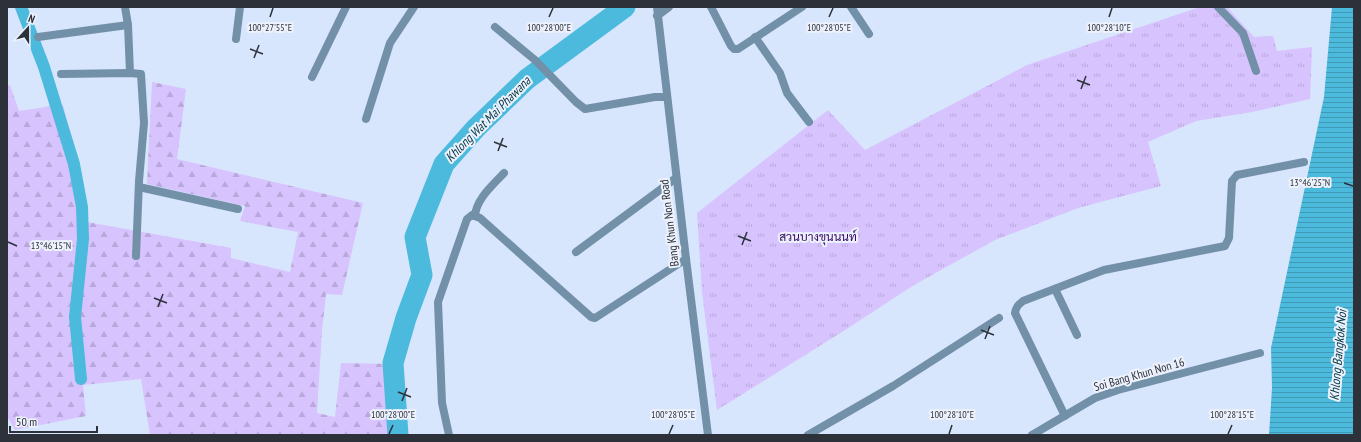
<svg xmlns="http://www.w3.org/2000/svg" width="1361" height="442" viewBox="0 0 1361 442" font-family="'PT Sans Narrow',Sarabun,sans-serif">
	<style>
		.forest { fill: url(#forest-firs) }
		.park { fill: url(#park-tufts) }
		.water { fill: url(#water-rules) }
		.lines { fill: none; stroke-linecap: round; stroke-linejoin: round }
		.canal { stroke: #4cbadd; stroke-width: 12 }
		.river { stroke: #4cbadd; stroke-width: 21 }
		.minor { stroke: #7291a9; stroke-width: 8 }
		.tertiary { stroke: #7291a9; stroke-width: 8 }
		.ticks { fill: none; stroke: #2c313a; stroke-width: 1.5 }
		.labels { text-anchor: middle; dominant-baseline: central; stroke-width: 4; stroke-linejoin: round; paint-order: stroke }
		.street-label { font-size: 12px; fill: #2c313a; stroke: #edf2fc }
		.park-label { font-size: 12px; fill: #390b65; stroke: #edf2fc }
		.water-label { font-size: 13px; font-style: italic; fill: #003443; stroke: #edf2fc }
		.ticks-label { font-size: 10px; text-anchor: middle; fill: #2c313a; stroke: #edf2fc; stroke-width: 4; stroke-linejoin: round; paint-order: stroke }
	</style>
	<defs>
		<pattern id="forest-firs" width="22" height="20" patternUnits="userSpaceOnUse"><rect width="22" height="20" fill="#d7c3fe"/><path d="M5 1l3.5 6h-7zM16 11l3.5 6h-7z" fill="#b9a8da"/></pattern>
		<pattern id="park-tufts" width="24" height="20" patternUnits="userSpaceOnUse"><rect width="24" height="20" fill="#d7c3fe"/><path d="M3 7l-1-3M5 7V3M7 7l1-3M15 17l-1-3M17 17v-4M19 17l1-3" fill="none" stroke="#b9a8da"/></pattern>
		<pattern id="water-rules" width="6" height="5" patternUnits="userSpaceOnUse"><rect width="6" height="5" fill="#4cbadd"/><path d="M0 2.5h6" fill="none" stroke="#3f98b4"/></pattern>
	</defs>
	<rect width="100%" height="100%" fill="#d8e6fd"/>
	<path class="forest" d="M152 82 186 89 177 159 363 203 342 295 326 294 322 331 317 413 335 417 341 363 391 364 404 435H150L141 379 83 385 86 416 15 430 7 416V86L10 85 19 111 52 106 63 105 81 176 87 222 231 248V258L290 272 298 232 240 221 245 206 147 184Z"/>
	<path class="park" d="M1200 7H1227L1254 37 1273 36 1277 51 1312 47 1310 99 1252 112 1196 121 1148 142 1161 186 1078 208 995 240 914 285 842 332 717 410 702 292 697 213 828 110 865 150 1027 65Z"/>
	<path class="water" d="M1332 7H1354V435H1269L1272 388 1271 348 1324 97Z"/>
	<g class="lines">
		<path class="canal" d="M21 7 44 67 74 164 82 207 83 239 75 317 81 379"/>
		<path class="river" d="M398 435 393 363 406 318 422 275 415 237 444 164 476 128 527 79 625 7"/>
		<g class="minor">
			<path d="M125 7 128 25 130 73"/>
			<path d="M711 7 731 46 734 49H738L802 7"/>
			<path d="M851 7 869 34"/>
			<path d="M1218 7 1243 33 1256 71"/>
			<path d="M657 16 669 7"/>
			<path d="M495 27 535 60 576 102 585 109 655 97H666"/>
			<path d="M38 37 128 25"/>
			<path d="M755 37 780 73 787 93 809 122"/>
			<path d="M236 39 240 7"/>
			<path d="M61 74 130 73 141 74 144 123 139 181 136 256"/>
			<path d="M312 77 346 7"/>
			<path d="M366 119 390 43 414 7"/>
			<path d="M139 187 238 209"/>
			<path d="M475 216C476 199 493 185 504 173"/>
			<path d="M576 252 676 178"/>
			<path d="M1055 289 1077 335"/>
			<path d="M1065 416 1015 313C1016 307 1018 305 1023 301L1104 270 1225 246 1229 238 1232 181 1237 175 1304 162"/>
			<path d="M449 435 442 403 438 302 467 219 472 215 480 218 591 317 595 318 686 259"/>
			<path d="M808 435 893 386 999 318"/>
			<path d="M1032 435 1095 398 1118 390 1260 353"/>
		</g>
		<path class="tertiary" d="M657 7 686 259 708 435"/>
	</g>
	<path class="ticks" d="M270 17 273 8M549 17 553 8M829 17 833 8M1109 17 1112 8M250 49 263 54M254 58 259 45M1077 80 1090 85M1081 89 1086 76M494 142 507 147M498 151 503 138M1344 183 1353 186M738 236 751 241M8 242 17 246M742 245 747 232M154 298 167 303M158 307 163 294M981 330 994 335M985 339 990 326M398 392 411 397M402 401 407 388M389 434 393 425M669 434 673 425M949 434 952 425M1228 434 1232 425"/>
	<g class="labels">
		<g class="street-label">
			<text transform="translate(669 223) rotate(-97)">Bang Khun Non Road</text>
			<text transform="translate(1139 374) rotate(-16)">Soi Bang Khun Non 16</text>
		</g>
		<g class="park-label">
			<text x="818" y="236">สวนบางขุนนนท์</text>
		</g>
		<g class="water-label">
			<text transform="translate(488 119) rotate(-45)">Khlong Wat Mai Phawana</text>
			<text transform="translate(1338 355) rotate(-85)">Khlong Bangkok Noi</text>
		</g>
	</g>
	<g class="ticks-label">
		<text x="270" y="31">100°27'55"E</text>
		<text x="829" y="31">100°28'05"E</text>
		<text x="549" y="31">100°28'00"E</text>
		<text x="1109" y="31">100°28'10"E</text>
		<text x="1310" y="186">13°46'25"N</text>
		<text x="51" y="249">13°46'15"N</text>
		<text x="393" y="418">100°28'00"E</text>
		<text x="673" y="418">100°28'05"E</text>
		<text x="952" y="418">100°28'10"E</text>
		<text x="1232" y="418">100°28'15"E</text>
	</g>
	<rect width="1361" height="442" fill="none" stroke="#2c313a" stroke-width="16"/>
	<g transform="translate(28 28) rotate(21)" stroke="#edf2fc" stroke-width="3" paint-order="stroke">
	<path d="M0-3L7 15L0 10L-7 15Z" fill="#2c313a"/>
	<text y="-6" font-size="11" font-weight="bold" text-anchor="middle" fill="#2c313a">N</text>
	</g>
	<path d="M10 426v6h87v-6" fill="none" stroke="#2c313a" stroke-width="2"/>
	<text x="16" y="426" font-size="12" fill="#2c313a" stroke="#edf2fc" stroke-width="3" paint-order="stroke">50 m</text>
</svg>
